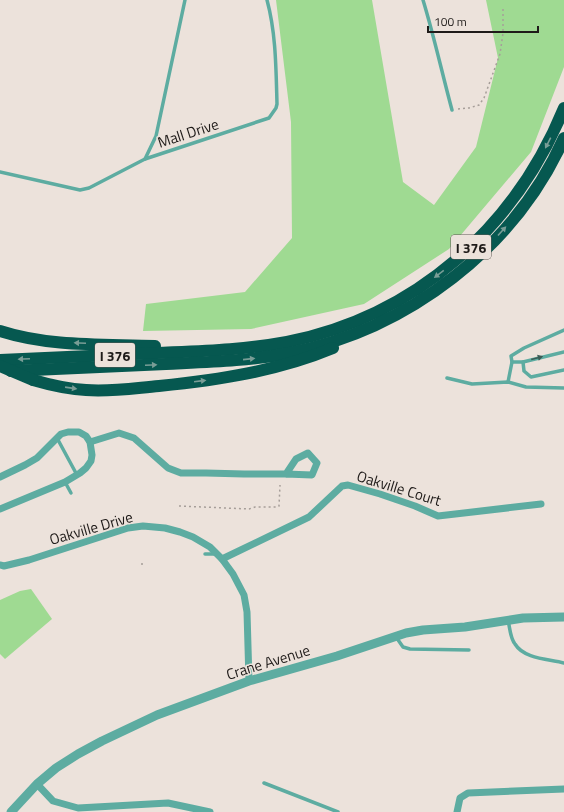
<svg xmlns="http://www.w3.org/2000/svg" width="564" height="812" viewBox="0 0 564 812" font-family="'Titillium Web',sans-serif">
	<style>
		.green { fill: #9fda92 }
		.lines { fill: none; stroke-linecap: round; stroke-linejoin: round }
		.path { stroke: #a69e99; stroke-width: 1.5; stroke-dasharray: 2 3; stroke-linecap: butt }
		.service { stroke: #5daca1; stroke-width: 3.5 }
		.minor { stroke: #5daca1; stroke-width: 7 }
		.tertiary { stroke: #5daca1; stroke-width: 9 }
		.motorway { stroke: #065850; stroke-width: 12 }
		.motorway-bridge { stroke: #065850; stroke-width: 12 }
		.oneway { fill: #799d96 }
		.oneway2 { fill: #3b5c56 }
		.labels { text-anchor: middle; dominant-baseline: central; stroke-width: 3; stroke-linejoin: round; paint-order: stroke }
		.shield { fill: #ece2db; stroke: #5c5753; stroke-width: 1 }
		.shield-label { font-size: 14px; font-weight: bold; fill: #1f1b19 }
		.street-label { font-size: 15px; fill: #1f1b19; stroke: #ece2db }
	</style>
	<rect width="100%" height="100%" fill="#ece2db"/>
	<g class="green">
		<path d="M276 0H372L403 182 434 205 476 147 498 58 486 0H564V67L531 152 449 249 364 304 251 329 143 331 146 304 245 292 292 238 291 122Z"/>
		<path d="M31 589 52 619 5 659 0 654V600L20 591Z"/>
	</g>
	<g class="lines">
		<g class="path">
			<path d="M458 109 469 108 479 105 484 98 500 54 503 33V8"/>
			<path d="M179 506 249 509 255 507H277L279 506 280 485"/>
			<path d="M142 563V566"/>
		</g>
		<g class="service">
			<path d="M423 0C434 36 442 73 452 110"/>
			<path d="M145 159 156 136 185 0"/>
			<path d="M0 172 80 190 89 188 145 159 269 118 276 108 277 104C276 69 276 33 267 0"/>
			<path d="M564 352 523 362 524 371 531 377 564 370"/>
			<path d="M512 362H523"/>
			<path d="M447 378 472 384 508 382 526 387 564 388"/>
			<path d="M508 382 512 362 511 356 524 348 564 330"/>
			<path d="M57 438 77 475"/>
			<path d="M65 482 71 493"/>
			<path d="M205 554H215"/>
			<path d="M508 620C510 628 510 638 515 644 524 659 549 659 564 663"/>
			<path d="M396 637 403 647 410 649 469 650"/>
			<path d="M264 783 338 812"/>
		</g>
		<g class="minor">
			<path d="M90 442 119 433 134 438 168 468 181 473H206L244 474H286L312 475 317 463 308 453 296 459 286 474"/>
			<path d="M0 477 25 465 37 458 61 434 68 432H79L86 436 90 442 92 455 91 461 86 468 80 473 65 482 0 509"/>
			<path d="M222 559 309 517 342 486 348 485 380 494 415 506 438 516 541 504"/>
			<path d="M0 565 4 566 29 560 128 528 143 526 165 528 180 532 193 537 210 547 222 559 233 574 244 595 247 612 249 681"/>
			<path d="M37 784 53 801 78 808 168 803 210 812"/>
			<path d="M457 812 460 798 468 793 564 789"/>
		</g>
		<path class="tertiary" d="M11 812 37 784 56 768 78 754 102 741 157 715 249 681 337 656 406 633 423 630 465 627 523 618 564 617"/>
		<g class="motorway">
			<path d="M0 331C49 347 104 344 155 346"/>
			<path d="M0 360C52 358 105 355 157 353 201 351 244 350 287 342 416 316 515 228 564 108"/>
			<path d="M11 371C63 369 114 366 166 364 207 362 249 361 290 353 408 329 515 248 564 138"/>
			<path d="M33 380C50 385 68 389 86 390 111 392 135 388 159 386 218 380 278 371 333 348"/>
		</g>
		<path class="motorway-bridge" d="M0 366 33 380"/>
	</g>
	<defs><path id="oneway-solid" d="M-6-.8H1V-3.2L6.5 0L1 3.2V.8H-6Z"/></defs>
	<g class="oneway">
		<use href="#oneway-solid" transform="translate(548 143) rotate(117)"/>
		<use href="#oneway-solid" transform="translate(502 231) rotate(-48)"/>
		<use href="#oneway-solid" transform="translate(439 274) rotate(143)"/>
		<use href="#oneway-solid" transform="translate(80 343) rotate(-178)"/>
		<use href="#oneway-solid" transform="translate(24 359) rotate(177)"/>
		<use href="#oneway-solid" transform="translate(249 359) rotate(-6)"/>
		<use href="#oneway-solid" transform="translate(151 365) rotate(-3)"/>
		<use href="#oneway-solid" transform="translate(200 381) rotate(-7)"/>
		<use href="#oneway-solid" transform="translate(71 388) rotate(8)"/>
	</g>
	<use class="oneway2" href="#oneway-solid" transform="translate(537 358) rotate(-15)"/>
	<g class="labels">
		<g class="shield">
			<rect x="451" y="235" width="40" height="24" rx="3"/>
			<rect x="95" y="343" width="40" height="24" rx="3"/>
		</g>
		<g class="shield-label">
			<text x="471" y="247">I 376</text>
			<text x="115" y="355">I 376</text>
		</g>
		<g class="street-label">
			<text transform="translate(188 133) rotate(-18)">Mall Drive</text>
			<text transform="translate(399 488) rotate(17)">Oakville Court</text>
			<text transform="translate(91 528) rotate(-16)">Oakville Drive</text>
			<text transform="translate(268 662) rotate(-17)">Crane Avenue</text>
		</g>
	</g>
	<path d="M428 26v6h110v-6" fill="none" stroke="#1f1b19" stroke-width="2"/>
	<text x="434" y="26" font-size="12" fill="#1f1b19" stroke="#ece2db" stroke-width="3" paint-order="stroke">100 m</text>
</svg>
